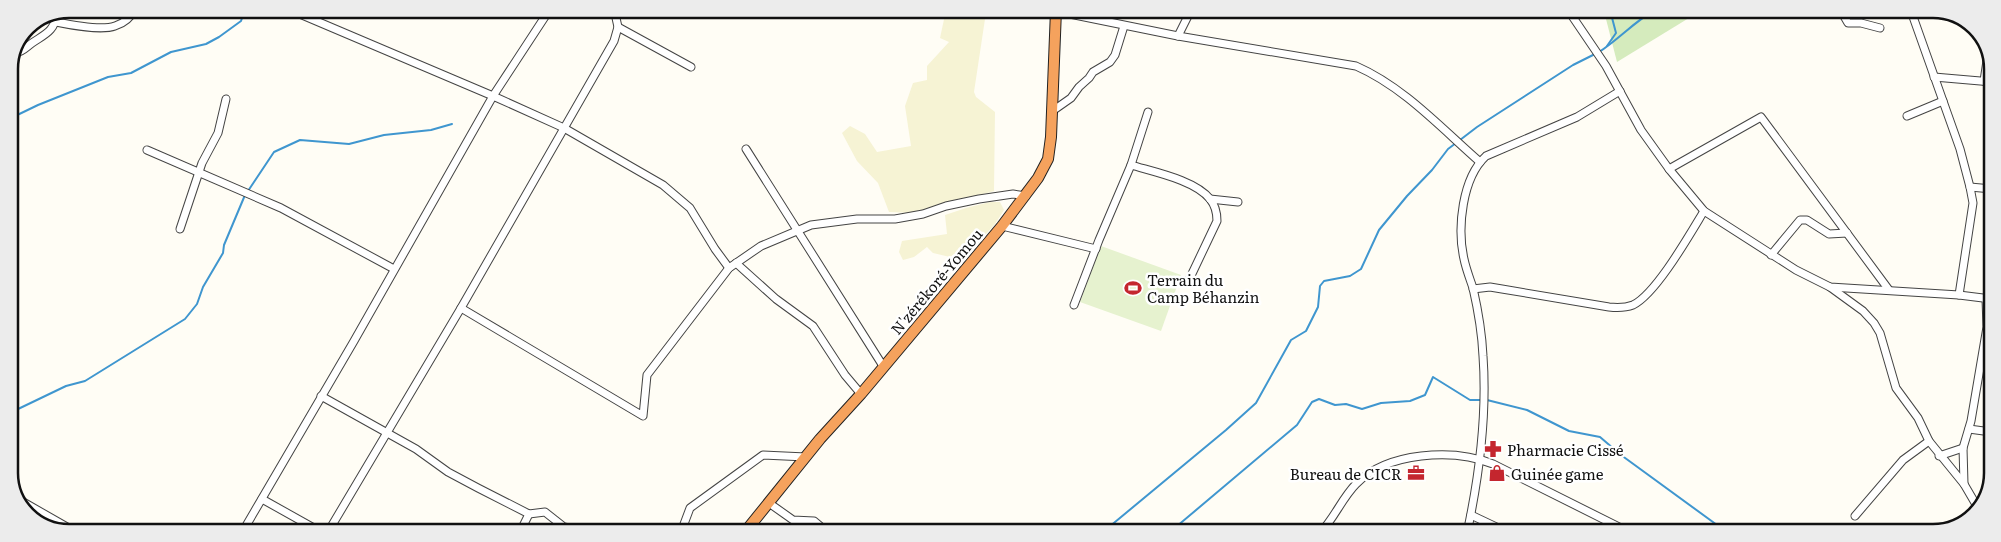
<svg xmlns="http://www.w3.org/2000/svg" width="2001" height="542" viewBox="0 0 2001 542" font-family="Literata,serif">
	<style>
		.farmland { fill: #f6f3d4 }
		.green { fill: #d5ebbd }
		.pitch { fill: #e6f2cf }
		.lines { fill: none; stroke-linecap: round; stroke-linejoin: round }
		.stream { stroke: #3f96cf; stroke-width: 2 }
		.minor-casing { stroke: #444; stroke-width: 9 }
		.highway-casing { stroke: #222; stroke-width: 12 }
		.minor { stroke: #fff; stroke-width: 7 }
		.highway { stroke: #f5a25d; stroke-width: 10 }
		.labels { text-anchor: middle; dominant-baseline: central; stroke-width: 5; stroke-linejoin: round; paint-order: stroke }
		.poi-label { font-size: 15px; fill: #111; stroke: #fff; text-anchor: start }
		.street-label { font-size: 15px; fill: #111; stroke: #fff }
		.rim { fill: none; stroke: #111; stroke-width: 2.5 }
	</style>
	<rect width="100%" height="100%" fill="#fffdf5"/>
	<g class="farmland">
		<path d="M946 10H984L985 19 974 92 976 97 995 112 994 191 915 213 889 212 878 183 857 161 842 133 850 126 865 134 877 152 911 146 905 106 913 83 927 80V66L949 42 940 38Z"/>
		<path d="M990 202H1000L1004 210 995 224 969 253 961 249 950 257 933 253 927 247 914 257 903 260 899 252 902 241 947 234 945 215 966 208Z"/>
	</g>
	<path class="green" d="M1606 10H1702L1617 62 1606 19Z"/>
	<path class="pitch" d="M1101 246 1181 275 1161 331 1080 302Z"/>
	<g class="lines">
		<g class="stream">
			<path d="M1607 46 1616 33 1610 10"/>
			<path d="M1599 52C1619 39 1635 21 1655 10"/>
			<path d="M9 119 38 105 108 77 131 73 171 52 206 44 219 37 241 21 245 9"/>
			<path d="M1460 140 1477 127 1573 65 1595 54"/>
			<path d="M248 191 274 152 300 140 349 144 384 135 431 130 452 124"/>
			<path d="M1487 400 1527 410 1569 431 1600 437 1621 455 1728 533"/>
			<path d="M16 410 66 386 85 381 185 319 197 304 203 287 223 253 224 245 245 195"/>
			<path d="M1103 532 1226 430 1256 403 1291 340 1306 331 1318 307 1320 286 1324 281 1350 276 1361 269 1379 230 1407 196 1432 170 1448 149 1456 143"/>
			<path d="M1170 532 1297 425 1312 402 1319 399 1335 405 1346 404 1362 409 1381 403 1410 401 1425 395 1433 377 1470 400H1482"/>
		</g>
		<g class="minor-casing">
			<g id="minor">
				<path d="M288 9 493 96 564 128 663 185 690 208 715 249 729 268"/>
				<path d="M1568 10 1606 66 1641 130 1669 169 1704 211 1796 270 1830 287 1959 295 1991 299"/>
				<path d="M1055 11 1178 36 1356 66C1404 87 1441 128 1480 162"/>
				<path d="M1841 11 1848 23H1861L1880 28"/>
				<path d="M1911 11 1960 149 1970 187 1973 203 1959 295"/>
				<path d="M56 22C71 25 101 31 115 26 125 23 131 17 135 9"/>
				<path d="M618 27 691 67"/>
				<path d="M1178 36 1191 10"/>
				<path d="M15 53C23 52 26 47 32 43 47 33 53 32 58 13"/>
				<path d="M1934 77 1992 82"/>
				<path d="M1984 81 1988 54"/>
				<path d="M1051 112 1071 98 1079 87 1089 78 1093 72 1110 62 1115 55 1124 26"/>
				<path d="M1907 116 1943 101"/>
				<path d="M746 149 883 366"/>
				<path d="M147 150 281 208 394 269"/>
				<path d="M1131 165C1154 172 1195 180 1210 199 1215 205 1217 214 1217 221L1189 280"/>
				<path d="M1669 169 1761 117 1889 290"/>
				<path d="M1970 187 1992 189"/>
				<path d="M1210 199 1238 202"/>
				<path d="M1002 226 1096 249"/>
				<path d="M180 229 202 163 218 133 226 99"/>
				<path d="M1771 255 1800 220H1807L1829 234 1847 233"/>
				<path d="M736 263 776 299 813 326 845 375 861 394"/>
				<path d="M1830 287 1863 311 1874 323 1880 333 1896 388 1918 418 1929 441 1964 484 1978 508"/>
				<path d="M1473 289 1490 287 1502 289 1609 307C1618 308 1625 308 1633 305 1656 294 1690 234 1704 211"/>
				<path d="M1074 305 1099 240 1131 165 1148 112"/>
				<path d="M461 308 643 416 647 375 729 268 761 246 811 225 857 219H895L923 214 946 206 979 199 1013 194 1026 196"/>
				<path d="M321 396 416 449 448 472 478 488 529 514 545 512 564 527 593 532"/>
				<path d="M1969 429 1991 432"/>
				<path d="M1939 456 1963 448"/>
				<path d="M1964 484 1963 448 1971 421 1987 327 1986 299"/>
				<path d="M18 499 74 531"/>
				<path d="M262 499 321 532"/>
				<path d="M769 503 793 520 814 521 827 532"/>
				<path d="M1471 515 1509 533"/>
				<path d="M1855 516 1903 460 1929 441"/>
				<path d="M243 531 354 341 493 96 550 9"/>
				<path d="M328 532 461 308 614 41 618 27 614 9"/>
				<path d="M520 532 529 514"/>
				<path d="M681 532 690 508 763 455 806 457"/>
				<path d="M1320 533C1334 519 1342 498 1356 484 1387 452 1453 448 1493 464L1631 533"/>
				<path d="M1467 533C1479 477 1487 412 1483 356 1482 334 1478 310 1473 288 1470 279 1466 269 1464 259 1457 228 1462 178 1486 156L1577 117 1620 91"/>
			</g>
		</g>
		<g class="highway-casing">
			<path id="highway" d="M745 532 820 439 861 394 1002 226 1038 178 1048 159 1051 137 1056 10"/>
		</g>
		<use href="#minor" class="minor"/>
		<use href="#highway" class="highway"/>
	</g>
	<defs>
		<g id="stadium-bare" transform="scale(1.35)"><path d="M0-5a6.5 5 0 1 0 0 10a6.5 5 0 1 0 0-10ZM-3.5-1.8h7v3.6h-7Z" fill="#c4262e" stroke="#fff" stroke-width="2.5" paint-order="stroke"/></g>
		<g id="pharmacy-bare" transform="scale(1.35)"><path d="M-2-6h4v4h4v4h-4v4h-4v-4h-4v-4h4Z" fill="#c4262e" stroke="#fff" stroke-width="2.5" paint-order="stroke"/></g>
		<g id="office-bare" transform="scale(1.35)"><path d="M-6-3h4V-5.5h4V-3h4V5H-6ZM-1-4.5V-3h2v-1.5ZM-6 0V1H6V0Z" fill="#c4262e" stroke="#fff" stroke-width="2.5" paint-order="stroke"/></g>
		<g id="shop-bare" transform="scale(1.35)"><path d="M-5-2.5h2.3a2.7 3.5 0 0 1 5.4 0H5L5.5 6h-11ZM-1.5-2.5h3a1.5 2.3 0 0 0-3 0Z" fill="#c4262e" stroke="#fff" stroke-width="2.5" paint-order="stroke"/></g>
	</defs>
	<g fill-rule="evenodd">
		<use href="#stadium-bare" x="1133" y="288"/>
		<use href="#pharmacy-bare" x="1493" y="449"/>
		<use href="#office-bare" x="1416" y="473"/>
		<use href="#shop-bare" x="1497" y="473"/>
	</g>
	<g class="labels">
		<g class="poi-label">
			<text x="1147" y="279">Terrain du<tspan x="1147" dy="17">Camp Béhanzin</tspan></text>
			<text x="1507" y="449">Pharmacie Cissé</text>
			<text x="1402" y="473" text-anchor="end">Bureau de CICR</text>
			<text x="1511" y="473">Guinée game</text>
		</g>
		<g class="street-label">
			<text transform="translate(936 281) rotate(-50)">N'zérékoré-Yomou</text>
		</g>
	</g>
	<path d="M0 0H2001V542H0ZM69 18H1933A51 51 0 0 1 1984 69V473A51 51 0 0 1 1933 524H69A51 51 0 0 1 18 473V69A51 51 0 0 1 69 18Z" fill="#ececec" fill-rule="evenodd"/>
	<path class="rim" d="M69 18H1933A51 51 0 0 1 1984 69V473A51 51 0 0 1 1933 524H69A51 51 0 0 1 18 473V69A51 51 0 0 1 69 18Z"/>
</svg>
